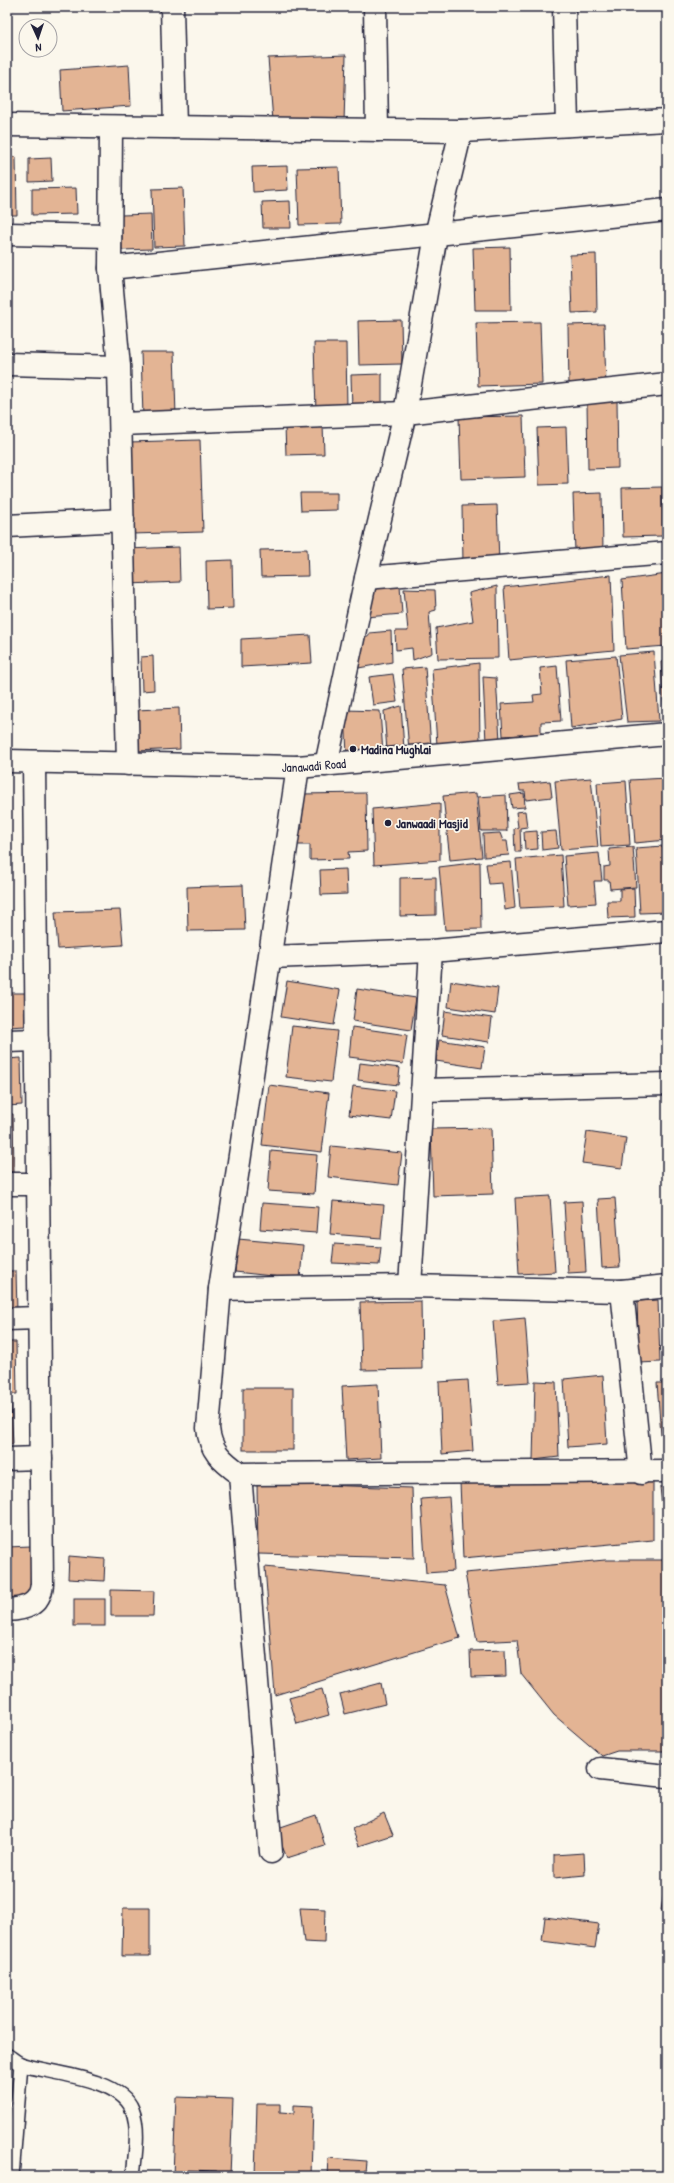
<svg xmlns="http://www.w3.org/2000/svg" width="674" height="2183" viewBox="0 0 674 2183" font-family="'Patrick Hand',sans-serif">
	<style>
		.building { fill: #e3b494; stroke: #22223b }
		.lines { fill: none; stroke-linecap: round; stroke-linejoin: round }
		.lane-casing { stroke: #22223b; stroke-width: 16 }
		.street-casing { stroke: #22223b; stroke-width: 25 }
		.secondary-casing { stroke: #22223b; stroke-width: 25 }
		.lane { stroke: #fbf7ec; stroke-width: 13 }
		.street { stroke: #fbf7ec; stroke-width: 22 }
		.secondary { stroke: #fbf7ec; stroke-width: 22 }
		.poi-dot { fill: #22223b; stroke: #fbf7ec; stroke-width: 1.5 }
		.labels { text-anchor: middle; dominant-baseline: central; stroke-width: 3.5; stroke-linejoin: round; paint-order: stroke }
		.poi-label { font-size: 13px; font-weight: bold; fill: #22223b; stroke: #fbf7ec; text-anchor: start }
		.street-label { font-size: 13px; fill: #22223b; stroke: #fbf7ec }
	</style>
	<rect width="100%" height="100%" fill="#fbf7ec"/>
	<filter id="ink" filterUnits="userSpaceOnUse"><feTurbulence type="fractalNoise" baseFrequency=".025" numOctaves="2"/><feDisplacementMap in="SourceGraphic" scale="8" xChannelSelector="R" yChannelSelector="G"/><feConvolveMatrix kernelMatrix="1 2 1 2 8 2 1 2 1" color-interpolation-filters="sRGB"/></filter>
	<g filter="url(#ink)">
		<g class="building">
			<path d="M7 7H44L7 9Z"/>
			<path d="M346 55 344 122 273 121 268 58Z"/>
			<path d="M129 65 131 106 62 111 60 70Z"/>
			<path d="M7 157H16L17 215H7Z"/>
			<path d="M51 158 52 181 29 182V159Z"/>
			<path d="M287 166 288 190 253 192 252 167Z"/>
			<path d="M339 167 341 224 299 225 297 168Z"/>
			<path d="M76 188 77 214 32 215V189Z"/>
			<path d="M183 188 185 246 154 247 152 189Z"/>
			<path d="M290 201 291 228H263L262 202Z"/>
			<path d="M151 214 152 249 122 250 121 215Z"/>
			<path d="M510 247 511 310H475L473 248Z"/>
			<path d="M596 254 597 312 572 313 570 255Z"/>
			<path d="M401 320 402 364 359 365 358 321Z"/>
			<path d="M540 322 542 384 478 386 476 323Z"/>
			<path d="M604 324 606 385 569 386 568 325Z"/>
			<path d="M314 343H346L347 411 316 412Z"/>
			<path d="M141 352H174L176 416 143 417Z"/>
			<path d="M382 374V408L352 409 351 375Z"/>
			<path d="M587 401H617L618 468 588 469Z"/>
			<path d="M523 416 525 477 461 479 459 417Z"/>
			<path d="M323 425 324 454 286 455 285 426Z"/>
			<path d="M566 427 568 484 539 485 537 428Z"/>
			<path d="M200 440 203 532 131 534 128 442Z"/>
			<path d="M662 487 663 536 623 537 622 488Z"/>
			<path d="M300 493H337V510L301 511Z"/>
			<path d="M602 493 603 551 575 552 573 494Z"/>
			<path d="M497 505 499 563H463L462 506Z"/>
			<path d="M179 547 180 582 128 584 127 549Z"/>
			<path d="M307 549 308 576 261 577 260 550Z"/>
			<path d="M232 560 233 608 207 609 206 561Z"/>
			<path d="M667 574V646L626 649 622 580Z"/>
			<path d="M611 575 614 650 509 660 504 587Z"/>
			<path d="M400 586 402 614 366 617 371 587Z"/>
			<path d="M497 586 498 658 438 659 436 628 473 621 469 593Z"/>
			<path d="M404 589 435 590 436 610 429 612 432 653 413 660 412 648 396 650 395 631H408Z"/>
			<path d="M391 631 392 662 353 669 364 636H369V633Z"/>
			<path d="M310 635 312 663 241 667V639Z"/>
			<path d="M654 652 659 721 627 722 619 655Z"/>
			<path d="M153 656 154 690 142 691 141 657Z"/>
			<path d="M616 656 622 719 571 728 566 660Z"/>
			<path d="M667 661V716H664L661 662Z"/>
			<path d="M479 663 480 746 437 745 432 669Z"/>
			<path d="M557 666 561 721 541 722V734L503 736 501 704 534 702 533 695 542 694 540 668Z"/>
			<path d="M425 667 431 747 409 750 402 669Z"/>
			<path d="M393 674 397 702 373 705 369 677Z"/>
			<path d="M483 677 496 678 500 740 486 743Z"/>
			<path d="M401 706 404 749 387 751 384 711Z"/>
			<path d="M179 708 180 749 137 751 136 710Z"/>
			<path d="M345 710 380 711 383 753 347 756Z"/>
			<path d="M591 778 598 847 561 850 555 781Z"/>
			<path d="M667 778V840L635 843 630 780Z"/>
			<path d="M550 781 552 797 526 800 525 791H520L519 784Z"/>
			<path d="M626 781 630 845 601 847 597 783Z"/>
			<path d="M366 793 367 851 348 852 349 859 310 860V845H296V830L302 829 301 794Z"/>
			<path d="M476 793 482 857 450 860 443 796Z"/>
			<path d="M524 793 525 807 512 808 510 795Z"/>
			<path d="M506 795 507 831H481L478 797Z"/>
			<path d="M440 803V860L374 865 372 809Z"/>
			<path d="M525 811 527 827 520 828 521 852H515L514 829 518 827 516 812Z"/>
			<path d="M537 831 538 849 525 850 524 832Z"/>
			<path d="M556 831 558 848 542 850 541 832Z"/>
			<path d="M500 833 503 841H507L509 855 484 857 483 834Z"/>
			<path d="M663 846 667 912 640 913 636 848Z"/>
			<path d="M633 847 636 887 610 889 609 880H604V867L610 866 609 849Z"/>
			<path d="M599 853 602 881H594L596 903 568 905 564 856Z"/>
			<path d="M561 855 564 906 520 908 516 859Z"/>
			<path d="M480 862 481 929 445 930 439 867Z"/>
			<path d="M511 862 515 908 505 910 502 883 489 884 486 864Z"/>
			<path d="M346 869 347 894 321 895 320 870Z"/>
			<path d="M436 877V915L400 916V878Z"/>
			<path d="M243 885 245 930 188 931 187 887Z"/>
			<path d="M634 888 635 917 608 918 607 901H620V889Z"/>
			<path d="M120 910 123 945 58 949 55 912Z"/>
			<path d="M287 981 340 990 334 1025 281 1017Z"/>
			<path d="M451 981 498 988 495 1014 448 1007Z"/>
			<path d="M357 989 416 998 411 1030 353 1021Z"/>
			<path d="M7 993H25L26 1026 7 1027Z"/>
			<path d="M445 1011 492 1018 489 1042 442 1035Z"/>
			<path d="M292 1026 337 1031 331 1082 286 1077Z"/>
			<path d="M352 1027 407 1035 403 1064 349 1057Z"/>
			<path d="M439 1040 485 1047 482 1068 436 1061Z"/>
			<path d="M21 1058 22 1105 7 1106V1059Z"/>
			<path d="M360 1063 400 1068 398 1085 358 1080Z"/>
			<path d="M269 1085 329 1093 322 1152 262 1145Z"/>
			<path d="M353 1086 395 1091 391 1120 349 1115Z"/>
			<path d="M7 1114H13L14 1172H7Z"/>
			<path d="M491 1128 493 1194 433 1196 431 1129Z"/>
			<path d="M587 1132 626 1138 622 1168 582 1163Z"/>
			<path d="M331 1146 402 1153 398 1185 328 1177Z"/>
			<path d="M271 1151 317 1155 314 1194 268 1191Z"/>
			<path d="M550 1196 555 1272 519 1274 515 1198Z"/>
			<path d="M615 1198 620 1267 602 1268 598 1199Z"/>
			<path d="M333 1201 384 1205 381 1238 330 1234Z"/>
			<path d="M582 1201 586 1272 568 1273 564 1202Z"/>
			<path d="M262 1203 318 1207 316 1233 260 1229Z"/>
			<path d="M7 1215 9 1265H7Z"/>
			<path d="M238 1239 303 1245 300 1279 235 1272Z"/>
			<path d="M334 1244 381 1247 379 1265 332 1263Z"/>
			<path d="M7 1271H16L17 1312 7 1313Z"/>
			<path d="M658 1300 660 1362 639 1363 637 1301Z"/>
			<path d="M421 1301 422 1369 362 1370 360 1302Z"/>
			<path d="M525 1318 530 1382 498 1384 493 1321Z"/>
			<path d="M7 1342H16L17 1394H7Z"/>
			<path d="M603 1375 607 1444 568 1447 564 1379Z"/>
			<path d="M468 1380 473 1451 442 1454 439 1382Z"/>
			<path d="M535 1381 556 1382 559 1457 533 1460Z"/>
			<path d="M657 1383H667V1435H661Z"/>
			<path d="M378 1384 381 1458 346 1460 342 1386Z"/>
			<rect x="243" y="1388" width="50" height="62"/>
			<path d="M7 1403H11L13 1444H7Z"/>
			<path d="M460 1482H653V1540L463 1558Z"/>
			<path d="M257 1483 412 1488 414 1558 258 1554Z"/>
			<path d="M660 1487H667V1540H666Z"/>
			<path d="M449 1497 454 1571 426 1573 421 1499Z"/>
			<path d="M31 1546 30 1601 7 1604V1547Z"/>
			<path d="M69 1556 105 1559 104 1581 68 1579Z"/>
			<path d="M605 1560H667V1751H617L602 1756 554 1715 521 1674 517 1640 477 1642 465 1573Z"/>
			<path d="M265 1567 445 1585 460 1638 275 1695Z"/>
			<path d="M111 1590 154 1591 153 1616H111Z"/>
			<rect x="74" y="1599" width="31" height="27"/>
			<path d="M505 1650 506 1676 471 1677 470 1651Z"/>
			<path d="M381 1683 385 1704 345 1714 340 1694Z"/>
			<path d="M322 1689 329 1715 297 1724 289 1698Z"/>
			<path d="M384 1813 393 1835 359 1846 352 1829Z"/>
			<path d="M316 1815 325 1846 287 1858 275 1829Z"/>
			<path d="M584 1853 585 1875 554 1878V1855Z"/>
			<path d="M667 1876V1912L661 1910Z"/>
			<path d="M123 1908H150V1956H122Z"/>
			<path d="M300 1908 325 1909 324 1943 304 1942Z"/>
			<path d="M545 1917 599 1924 595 1948 542 1941Z"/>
			<path d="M176 2097 233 2099 230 2176H217V2171L188 2170V2176H173Z"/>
			<path d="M257 2104H280V2112L294 2113V2105L313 2106 311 2176H255Z"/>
			<path d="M328 2158 366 2161 365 2172 421 2176H327Z"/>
		</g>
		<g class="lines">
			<g class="lane-casing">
				<g id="lane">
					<path d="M7 2055C12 2058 17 2063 23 2065 50 2073 120 2078 132 2109 140 2129 135 2155 133 2176"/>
					<path d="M12 2176 21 2064"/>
				</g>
			</g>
			<g class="street-casing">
				<g id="street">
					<path d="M172 7 175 127"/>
					<path d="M375 7 377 130"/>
					<path d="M564 7 567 125"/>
					<path d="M7 125 461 131 667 120"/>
					<path d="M111 127 110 268 119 367 128 764"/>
					<path d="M7 234 110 236"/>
					<path d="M110 268 667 210"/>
					<path d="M7 364 119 367"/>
					<path d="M121 424 405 413 667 384"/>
					<path d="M7 526 123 520"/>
					<path d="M366 578 667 553"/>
					<path d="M326 765 366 578 405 413 436 235 461 131"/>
					<path d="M298 767 220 1289 208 1428C210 1451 222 1461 240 1474L667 1471"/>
					<path d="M271 957 431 951 667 931"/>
					<path d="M7 1041 37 1040"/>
					<path d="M422 1090 667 1084"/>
					<path d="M7 1184H38"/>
					<path d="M410 1286 431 951"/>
					<path d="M220 1289 410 1286 622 1291 667 1286"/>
					<path d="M622 1291 641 1473"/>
					<path d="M7 1319 39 1318"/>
					<path d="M7 1459 41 1458"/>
					<path d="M240 1474 271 1852"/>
					<path d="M7 1610C26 1609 40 1605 42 1584L34 762"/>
					<path d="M600 1769 667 1776"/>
				</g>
			</g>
			<g class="secondary-casing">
				<g id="secondary">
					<path id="s1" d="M7 761 298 767 667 734"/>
				</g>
			</g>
			<use href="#lane" class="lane"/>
			<use href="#street" class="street"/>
			<use href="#secondary" class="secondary"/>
		</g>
	</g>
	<g class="poi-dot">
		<circle cx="353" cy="749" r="4"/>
		<circle cx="388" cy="823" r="4"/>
	</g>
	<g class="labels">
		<g class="poi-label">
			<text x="361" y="749">Madina Mughlai</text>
			<text x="396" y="823">Janwaadi Masjid</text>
		</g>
		<g class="street-label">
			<text stroke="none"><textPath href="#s1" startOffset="307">Janawadi Road</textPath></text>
		</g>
	</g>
	<rect width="674" height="2183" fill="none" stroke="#fbf7ec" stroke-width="24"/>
	<rect x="12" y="12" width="650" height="2159" fill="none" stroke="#22223b" stroke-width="1.5" filter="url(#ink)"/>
	<g transform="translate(38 38) rotate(177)"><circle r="19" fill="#fbf7ec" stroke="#a4a2a5"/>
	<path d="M0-3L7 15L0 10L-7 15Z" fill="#22223b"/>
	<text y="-6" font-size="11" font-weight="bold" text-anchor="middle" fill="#22223b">N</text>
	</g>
</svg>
